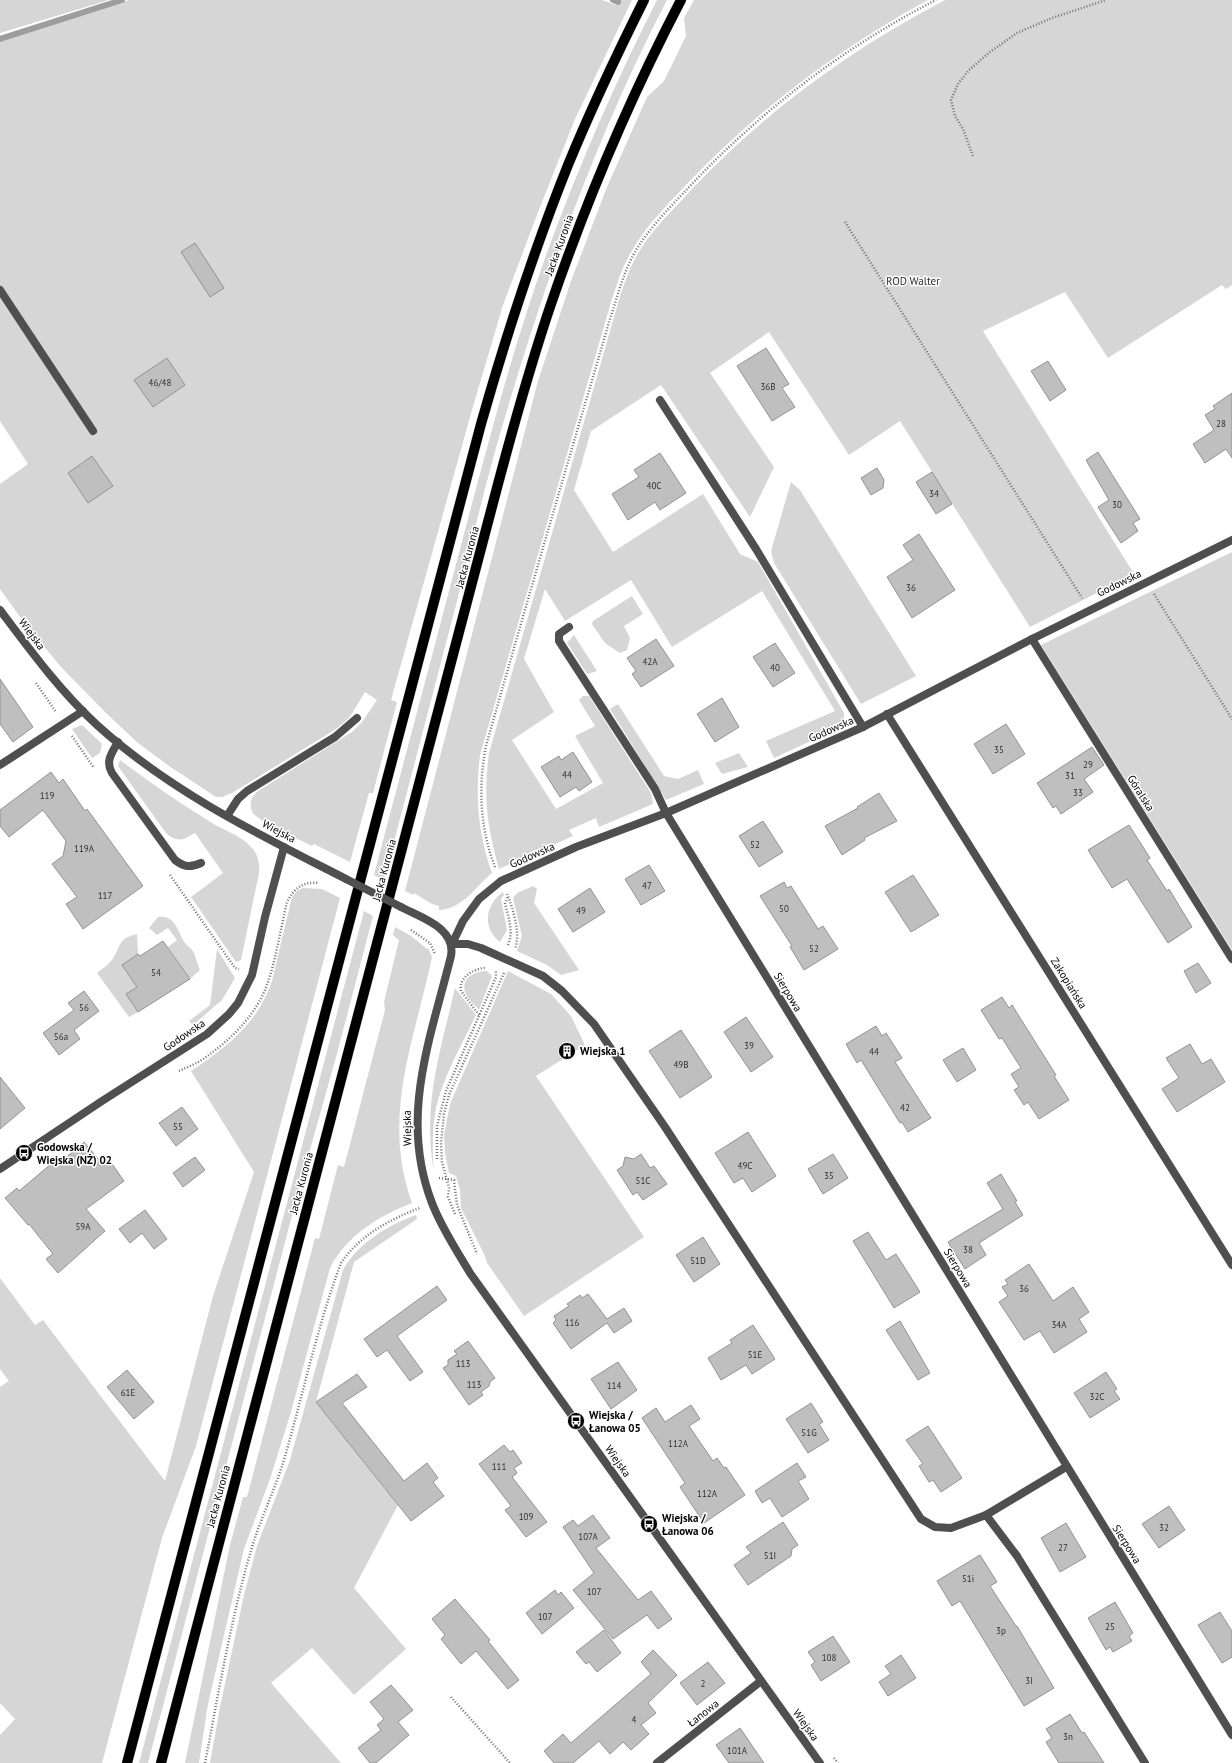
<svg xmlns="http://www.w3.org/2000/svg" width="1232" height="1763" viewBox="0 0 1232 1763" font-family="'PT Sans',sans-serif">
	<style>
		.green { fill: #d6d6d6 }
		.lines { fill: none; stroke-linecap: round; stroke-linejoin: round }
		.stream { stroke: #9d9d9d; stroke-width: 6 }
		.building { fill: #bfbfbf; stroke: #939393 }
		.primary-casing { stroke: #dbdbdb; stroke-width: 11 }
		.path { stroke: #717171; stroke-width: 2.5; stroke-dasharray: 1 2; stroke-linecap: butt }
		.service { stroke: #4f4f4f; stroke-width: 8 }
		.minor { stroke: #4f4f4f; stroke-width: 8 }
		.tertiary { stroke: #4f4f4f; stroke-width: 8 }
		.primary { stroke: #000; stroke-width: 10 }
		.tertiary-bridge { stroke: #4f4f4f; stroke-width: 8 }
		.labels { text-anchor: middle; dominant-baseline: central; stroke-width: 3; stroke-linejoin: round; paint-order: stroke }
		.number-label { font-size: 9px; fill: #303030 }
		.street-label { font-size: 11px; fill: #000; stroke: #fff }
		.park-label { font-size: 11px; fill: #2d2d2d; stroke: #fff }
		.poi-label { font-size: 11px; font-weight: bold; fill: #000; stroke: #fff; text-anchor: start }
	</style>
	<rect width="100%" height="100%" fill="#fff"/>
	<g class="green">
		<path d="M0 0H109L0 33Z"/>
		<path d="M129 0H602L616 5 619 0H632L575 119 540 207 503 305 472 410 391 700 397 702 373 793H369L350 862 314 844 312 846C301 840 259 822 253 813 248 805 251 796 258 791L352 732 362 722 377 700 365 692 349 718 336 729 232 793 222 797H216L169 766 138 743 106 713 61 667 23 621 0 589V484L28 464 0 421V41Z"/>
		<path d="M657 0H667C596 136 543 286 500 434 484 490 470 548 456 605 432 697 408 788 384 880L374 875C402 768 431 660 459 553 486 451 512 349 548 250 579 165 616 81 657 0Z"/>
		<path d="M694 0H928C838 49 756 111 685 186 665 207 644 228 630 254 621 269 617 285 611 302L480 755C475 796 478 834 492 873 474 888 464 908 439 910V906L432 904 414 893 413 895 405 891 538 381 571 281 607 187 647 97 664 81 686 36 684 18Z"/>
		<path d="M945 0H1232V285L1226 289 1222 285 1108 358 1065 292 983 331 1134 574 1030 627 900 421 849 455 769 332 710 373 774 467 750 517 661 385 591 431 574 490 613 552 703 494 740 554 758 562 844 713V723L839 728 774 758 766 741 835 711 762 591 672 647 631 580 565 621 545 589 524 659 554 712 512 740 556 809 603 783 575 736 595 726 579 700 583 696H589L651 793 653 804 599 827 596 818 569 830 573 836 499 869C487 826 483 797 489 753L608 338C617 308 624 274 642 247 656 225 676 207 693 188 766 111 851 49 945 0Z"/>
		<path d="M791 482 800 490 916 676 861 704 774 563 771 551Z"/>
		<path d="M1232 552V950L1041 645Z"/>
		<path d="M632 596 643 614 624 626 630 638 627 650 620 653 605 643 592 624 593 621Z"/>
		<path d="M574 635 597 671 587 674 567 643Z"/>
		<path d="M618 704 664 776 678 779 698 770 704 784 666 800 610 709Z"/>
		<path d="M82 725 102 744 100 753 92 758 72 729Z"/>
		<path d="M739 753 748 767 722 774 715 763Z"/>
		<path d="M120 760C149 782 178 802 209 821 222 830 241 835 251 847 258 854 260 863 259 873L241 960 236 962 191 897 223 873 195 833C183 840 177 843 166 833L118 766Z"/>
		<path d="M533 886 537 889 534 903 579 970 561 975 547 965 517 951 522 936 513 898 517 893Z"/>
		<path d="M303 888 322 889 340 898 196 1446 162 1538 102 1763H0V1735L15 1719 0 1703V1387L9 1381 0 1369V1278L35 1325 43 1320 165 1481 213 1296 254 1172 191 1071C226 1048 258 1023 272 981L292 897 297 891Z"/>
		<path d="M503 892 504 895 501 899 507 930 500 942C482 928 485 905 503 892Z"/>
		<path d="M364 911 373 916 338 1050 299 1189 148 1763H139Z"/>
		<path d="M158 917C176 914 178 933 185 943 187 946 190 947 192 950 196 955 197 964 200 970L190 979 168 947 177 940 168 928 157 935 149 928Z"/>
		<path d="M395 927 411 936 427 949 428 948 432 957C414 1043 381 1115 412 1203 379 1216 347 1235 330 1268L291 1412 270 1479 244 1549 208 1704 199 1763H185L230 1545 243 1497H247L315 1238 319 1239 338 1165 344 1167 385 1010 384 1002 399 940 393 935Z"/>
		<path d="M137 934 138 954 122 965 137 987 126 994 138 1012 129 1017 97 973C102 969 108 965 112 960 122 945 117 939 137 934Z"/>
		<path d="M217 949 235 978 222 1000 193 1025 189 1021 210 1005Z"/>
		<path d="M487 971 492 976 479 1010C475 1005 467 998 465 992 461 977 476 971 487 971Z"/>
		<path d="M508 971 551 994 571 1016 585 1045 536 1076 644 1237 524 1316 487 1263 485 1256 461 1208 460 1190 456 1176 449 1173 445 1153 444 1135 450 1104Z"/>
		<path d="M455 988 476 1015C462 1044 443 1077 436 1108 432 1129 432 1151 434 1172 422 1105 440 1053 455 988Z"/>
		<path d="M416 1215 417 1219 354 1262 316 1402 398 1505 354 1588 406 1649 354 1695 312 1648 271 1683 341 1763H210L220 1707 244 1595 257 1546 290 1460 343 1270C358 1243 388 1225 416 1215Z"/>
	</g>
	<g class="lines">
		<g class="stream">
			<path d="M613 0 618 2"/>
			<path d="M0 39 122 0"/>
		</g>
	</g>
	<g class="building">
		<path d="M195 243 224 288 210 297 181 252Z"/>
		<path d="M766 348 789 384 782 388 795 407 772 421 737 366Z"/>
		<path d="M167 358 185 385 153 407 134 380Z"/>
		<path d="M1048 361 1066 390 1050 401 1031 371Z"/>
		<path d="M1232 393V458L1226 449 1205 463 1193 444 1214 430 1205 415 1215 409 1213 406Z"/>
		<path d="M1098 452 1140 519 1133 523 1138 531 1121 543 1098 507 1109 500 1086 460Z"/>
		<path d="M660 453 686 493 660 510 655 502 628 520 612 494 639 477 634 470Z"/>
		<path d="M92 456 113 486 88 503 68 473Z"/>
		<path d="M877 468 884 480 883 488 871 495 861 478Z"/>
		<path d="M932 472 952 504 936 514 916 482Z"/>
		<path d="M919 534 955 590 912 618 887 577 913 560 903 545Z"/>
		<path d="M656 639 674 666 641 687 632 674 636 671 627 658Z"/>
		<path d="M775 643 795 673 773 687 753 657Z"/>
		<path d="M0 679 33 727 13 742 0 724Z"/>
		<path d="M722 698 739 727 715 742 697 714Z"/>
		<path d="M1006 724 1025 754 993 774 974 744Z"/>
		<path d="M1092 747 1104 765 1084 779 1093 792 1061 814 1056 806 1053 808 1037 783Z"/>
		<path d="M573 752 592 782 579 791 576 787 560 797 541 767 559 756 561 760Z"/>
		<path d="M51 772 59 783 63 779 85 811 87 809 143 886 83 929 66 904 77 897 52 864 63 856 66 841 43 810 9 837 0 826V810Z"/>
		<path d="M879 793 897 821 864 838 865 840 842 855 825 826 858 808 857 807Z"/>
		<path d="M763 821 783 852 759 867 739 836Z"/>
		<path d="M1129 825 1150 858 1147 860 1167 891 1169 889 1192 927 1168 943 1127 879 1112 888 1088 850Z"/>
		<path d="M649 865 665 891 641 905 625 879Z"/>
		<path d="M913 875 939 915 911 932 885 892Z"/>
		<path d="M784 882 787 888 791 886 818 929 823 926 838 949 804 970 790 947 792 946 760 896Z"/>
		<path d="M590 888 605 912 573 932 558 909Z"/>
		<path d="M163 941 190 979 138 1012 126 994 137 987 122 965 138 954 140 956Z"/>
		<path d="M1198 963 1211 983 1196 993 1184 971Z"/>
		<path d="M84 991 99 1011 74 1030 80 1039 59 1055 43 1033 74 1010 68 1003Z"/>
		<path d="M1002 997 1009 1008 1012 1005 1056 1075 1054 1076 1069 1100 1039 1119 1028 1102 1024 1105 1014 1090 1019 1087 1011 1074 1021 1068 1002 1038 999 1039 981 1010Z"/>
		<path d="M746 1017 773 1057 751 1072 724 1032Z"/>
		<path d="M876 1026 882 1036 886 1033 902 1058 895 1062 931 1118 908 1132 902 1122 900 1123 861 1060 857 1063 846 1044Z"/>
		<path d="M681 1030 712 1077 680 1098 649 1051Z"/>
		<path d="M1190 1044 1202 1064 1211 1059 1225 1082 1177 1112 1162 1089 1179 1078 1166 1058Z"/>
		<path d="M963 1048 976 1070 957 1082 943 1060Z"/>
		<path d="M0 1077 25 1108 0 1129Z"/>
		<path d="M182 1107 198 1129 176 1146 159 1123Z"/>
		<path d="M748 1132 776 1176 752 1192 743 1178 734 1183 715 1153Z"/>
		<path d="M84 1142 104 1166 110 1161 124 1181 86 1209 105 1231 58 1273 46 1259 53 1254 29 1224 28 1225 5 1198 17 1188 19 1191 51 1164 55 1167Z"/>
		<path d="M641 1154 650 1168 654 1166 667 1184 643 1200 637 1192 633 1195 617 1170 623 1166 625 1157 634 1159Z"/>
		<path d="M833 1154 848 1178 823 1194 808 1169Z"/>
		<path d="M195 1157 205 1170 183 1187 173 1173Z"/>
		<path d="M1001 1174 1017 1201 1015 1202 1023 1215 979 1243 986 1255 965 1269 948 1242 1003 1209 987 1183Z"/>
		<path d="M145 1210 167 1239 154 1249 142 1233 130 1243 119 1229Z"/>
		<path d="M868 1232 886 1260 896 1254 920 1292 894 1308 853 1241Z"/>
		<path d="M703 1237 720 1264 694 1282 676 1255Z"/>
		<path d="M1029 1264 1053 1301 1073 1287 1089 1312 1079 1319 1087 1332 1054 1353 1040 1331 1024 1340 999 1302 1008 1296 1002 1287 1008 1284 1005 1280Z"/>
		<path d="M437 1286 447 1300 397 1336 423 1372 410 1381 387 1350 377 1357 364 1339Z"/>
		<path d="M588 1294 607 1319 624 1308 632 1321 614 1333 607 1323 571 1349 553 1323 556 1320 554 1316 569 1306 567 1304 580 1295 582 1298Z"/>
		<path d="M900 1321 930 1373 918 1380 886 1330Z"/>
		<path d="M753 1325 775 1359 752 1374 746 1365 721 1380 708 1358 732 1343 730 1340Z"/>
		<path d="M468 1341 495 1378 490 1382 489 1386 481 1392 483 1395 469 1405 443 1368 448 1365V1360L457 1354 454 1351Z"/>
		<path d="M618 1362 637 1390 611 1409 591 1379Z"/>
		<path d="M127 1370 154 1402 134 1419 107 1387Z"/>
		<path d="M1106 1372 1117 1389 1114 1391 1120 1399 1090 1418 1074 1393Z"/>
		<path d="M357 1374 367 1387 342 1403 404 1481 427 1463 438 1478 433 1482 444 1496 411 1521 316 1402Z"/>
		<path d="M811 1403 823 1422 819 1424 829 1440 808 1453 786 1419Z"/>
		<path d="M691 1405 700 1419 689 1426 713 1461 717 1458 724 1468 726 1467 745 1495 704 1523 680 1487 685 1483 642 1418 656 1408 665 1422Z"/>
		<path d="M928 1426 962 1478 941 1492 933 1480 929 1482 919 1466 923 1464 906 1440Z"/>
		<path d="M504 1445 510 1452 513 1450 522 1463 514 1468 517 1473 512 1477 547 1522 526 1537 505 1510 511 1506 479 1464Z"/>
		<path d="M797 1463 806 1477 798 1481 809 1499 782 1517 770 1498 762 1503 755 1491Z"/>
		<path d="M1169 1506 1185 1530 1159 1548 1142 1524Z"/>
		<path d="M593 1515 610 1538 596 1548 638 1600 651 1591 672 1619 658 1629 647 1615 613 1639 573 1590 594 1573 563 1527 573 1520 578 1526Z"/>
		<path d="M783 1522 798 1545 792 1549 791 1556 748 1585 734 1565 751 1553 746 1547Z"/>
		<path d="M1066 1523 1086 1557 1060 1572 1041 1538Z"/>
		<path d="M980 1555 997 1582 990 1586 1016 1626H1017L1054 1688 1024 1706 960 1601 952 1606 937 1581Z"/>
		<path d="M555 1590 558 1595 561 1592 574 1608 542 1634 526 1613Z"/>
		<path d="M455 1599 490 1640 488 1641 519 1680 508 1689 476 1651 461 1664 441 1639 445 1635 432 1619Z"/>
		<path d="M1115 1602 1133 1633 1129 1636 1132 1641 1113 1652 1110 1647 1106 1650 1088 1618Z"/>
		<path d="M1220 1612 1232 1631V1657L1222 1663 1198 1625Z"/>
		<path d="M604 1630 621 1653 597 1672 589 1662 586 1664 576 1652Z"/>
		<path d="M833 1636 850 1662 821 1681 811 1665 815 1662 808 1652Z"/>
		<path d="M653 1650 677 1675 648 1703 656 1713 641 1725 649 1734 631 1750 623 1742 610 1754 599 1741 573 1763H554L544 1751 563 1734 571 1743 651 1674 641 1662Z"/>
		<path d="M901 1655 916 1678 888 1696 879 1682 891 1674 885 1666Z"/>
		<path d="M708 1662 725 1683 697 1705 680 1683Z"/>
		<path d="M391 1685 413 1710 398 1722 409 1735 376 1763H370L358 1748 381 1730 377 1725 384 1719 370 1702Z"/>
		<path d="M1070 1714 1082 1733 1084 1732 1104 1763H1059L1046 1742 1052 1738 1046 1729Z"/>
		<path d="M740 1728 764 1763H729L716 1745Z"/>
	</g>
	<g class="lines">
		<g class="primary-casing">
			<g id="primary">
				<path d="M127 1763 481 424C506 336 534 250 568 165 591 109 617 54 644 0"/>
				<path d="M161 1763 498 484C514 424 531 363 551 304 587 199 630 98 681 0"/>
			</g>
		</g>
		<g class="path">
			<path d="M973 156 963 129 955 116 951 100 958 84 969 70 990 52 1017 33 1052 18 1106 0"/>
			<path d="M845 222 1082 598"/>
			<path d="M1154 594 1232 719"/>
			<path d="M36 683 56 712"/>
			<path d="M72 736 94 768"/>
			<path d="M495 867C480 828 478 788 486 746 518 633 551 520 584 407 593 378 601 349 610 319 618 295 624 269 638 247 653 224 673 204 692 184 762 110 844 47 936 0"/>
			<path d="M170 875 235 968 239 969"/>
			<path d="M507 894C513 908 521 934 515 949"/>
			<path d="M411 930 430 943 435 954"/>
			<path d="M508 945C514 931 508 917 505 903L508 896"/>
			<path d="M479 1015 461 991C458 978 474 968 486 968"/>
			<path d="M179 1071C188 1067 198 1063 206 1057 233 1038 259 1012 269 979 277 954 281 927 287 902 294 888 304 881 319 883"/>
			<path d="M437 1159V1126L446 1091 496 977V971"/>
			<path d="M439 1178 454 1180 457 1205 477 1254"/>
			<path d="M455 1214 448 1197 449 1188 442 1162 441 1143 444 1114 449 1095 504 973"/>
			<path d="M451 1697 510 1763"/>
			<path d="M834 1758 838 1763"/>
			<path d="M205 1763C219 1691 231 1618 252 1547 262 1515 277 1485 286 1453 304 1390 318 1324 341 1263 359 1236 390 1219 420 1208"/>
		</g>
		<g class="service">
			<path d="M0 290 93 431"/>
			<path d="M660 400 756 549 863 727"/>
			<path d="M569 627 559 634V641L655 789 666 813"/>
			<path d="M1032 639 1232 959"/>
			<path d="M118 742C112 753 105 761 112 773L175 860C184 867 190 868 201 863"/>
			<path d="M0 765 83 711"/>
			<path d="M227 816 238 799 247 791 335 737 357 718"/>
		</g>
		<g class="minor">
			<path d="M887 714 1232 1265"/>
			<path d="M666 813 1232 1735"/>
			<path d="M1066 1467 986 1515 951 1528 935 1527 921 1519 665 1127 594 1024 562 991 543 976 481 948 468 944H452L463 921 479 899 501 881 576 847 666 813 863 727 1032 639 1232 540"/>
			<path d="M986 1515 1017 1556 1145 1763"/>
			<path d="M657 1763 761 1681"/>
		</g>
		<g class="tertiary">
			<path d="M0 610C30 650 60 691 97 725 171 792 258 834 346 879"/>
			<path d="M401 907C422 918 456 928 451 956 430 1040 399 1118 432 1203 441 1227 457 1251 470 1273L820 1763"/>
			<path d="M0 1169 102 1101 207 1034 229 1014 238 1003 252 975 265 917 284 847"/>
		</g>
		<use href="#primary" class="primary"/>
		<path class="tertiary-bridge" d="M346 879 401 907"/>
	</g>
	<defs>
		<g id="building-disc" transform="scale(0.9)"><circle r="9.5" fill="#000" stroke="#fff"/><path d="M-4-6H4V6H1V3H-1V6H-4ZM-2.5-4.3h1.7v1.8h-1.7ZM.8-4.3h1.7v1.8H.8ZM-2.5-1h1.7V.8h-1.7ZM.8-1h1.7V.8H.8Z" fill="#fff"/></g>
		<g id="bus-disc" transform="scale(0.9)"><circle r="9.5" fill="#000" stroke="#fff"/><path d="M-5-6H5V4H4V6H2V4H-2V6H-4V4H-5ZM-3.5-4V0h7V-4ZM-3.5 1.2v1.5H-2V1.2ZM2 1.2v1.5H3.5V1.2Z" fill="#fff"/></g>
	</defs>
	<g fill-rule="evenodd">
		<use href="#building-disc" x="567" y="1051"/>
		<use href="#bus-disc" x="24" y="1153"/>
		<use href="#bus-disc" x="576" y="1421"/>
		<use href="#bus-disc" x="649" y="1524"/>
	</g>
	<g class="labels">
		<g class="number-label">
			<text x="160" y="382">46/48</text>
			<text x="768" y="386">36B</text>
			<text x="1221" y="423">28</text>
			<text x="654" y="485">40C</text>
			<text x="934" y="493">34</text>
			<text x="1117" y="504">30</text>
			<text x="911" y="587">36</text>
			<text x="650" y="661">42A</text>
			<text x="775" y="667">40</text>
			<text x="999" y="749">35</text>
			<text x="1088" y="764">29</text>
			<text x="567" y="774">44</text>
			<text x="1070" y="775">31</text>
			<text x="1078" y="792">33</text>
			<text x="47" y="795">119</text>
			<text x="755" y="844">52</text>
			<text x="84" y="848">119A</text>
			<text x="647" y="885">47</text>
			<text x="105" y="895">117</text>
			<text x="784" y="908">50</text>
			<text x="581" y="910">49</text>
			<text x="814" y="948">52</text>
			<text x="156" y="972">54</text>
			<text x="84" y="1007">56</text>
			<text x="61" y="1036">56a</text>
			<text x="749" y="1045">39</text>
			<text x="874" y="1051">44</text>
			<text x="681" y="1064">49B</text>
			<text x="905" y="1107">42</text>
			<text x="178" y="1126">55</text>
			<text x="745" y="1165">49C</text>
			<text x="829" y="1175">35</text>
			<text x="643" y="1180">51C</text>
			<text x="83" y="1226">59A</text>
			<text x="968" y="1249">38</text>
			<text x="698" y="1260">51D</text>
			<text x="1024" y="1288">36</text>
			<text x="572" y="1322">116</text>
			<text x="1059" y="1324">34A</text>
			<text x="755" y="1354">51E</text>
			<text x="463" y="1363">113</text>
			<text x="474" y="1384">113</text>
			<text x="614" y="1385">114</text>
			<text x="128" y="1392">61E</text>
			<text x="1097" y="1396">32C</text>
			<text x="809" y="1432">51G</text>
			<text x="678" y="1443">112A</text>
			<text x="499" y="1466">111</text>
			<text x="707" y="1493">112A</text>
			<text x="526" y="1516">109</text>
			<text x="1164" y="1527">32</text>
			<text x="588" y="1536">107A</text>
			<text x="1063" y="1547">27</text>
			<text x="770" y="1555">51I</text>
			<text x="968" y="1578">51i</text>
			<text x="594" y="1591">107</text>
			<text x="545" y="1616">107</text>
			<text x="1110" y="1626">25</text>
			<text x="1001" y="1630">3p</text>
			<text x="829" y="1657">108</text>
			<text x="1029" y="1680">3I</text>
			<text x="703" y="1683">2</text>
			<text x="634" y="1719">4</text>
			<text x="1068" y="1736">3n</text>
			<text x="737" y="1750">101A</text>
		</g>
		<g class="street-label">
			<text transform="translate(559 245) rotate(-70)">Jacka Kuronia</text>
			<text transform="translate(467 557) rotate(-75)">Jacka Kuronia</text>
			<text transform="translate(1119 583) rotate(-26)">Godowska</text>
			<text transform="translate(32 634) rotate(53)">Wiejska</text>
			<text transform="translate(831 729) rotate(-24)">Godowska</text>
			<text transform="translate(1141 793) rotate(58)">Góralska</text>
			<text transform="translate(279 831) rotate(28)">Wiejska</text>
			<text transform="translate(532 855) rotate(-24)">Godowska</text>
			<text transform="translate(384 870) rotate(-75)">Jacka Kuronia</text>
			<text transform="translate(1069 983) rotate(58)">Zakopiańska</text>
			<text transform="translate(788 992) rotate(59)">Sierpowa</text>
			<text transform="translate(184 1035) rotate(-34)">Godowska</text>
			<text transform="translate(407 1128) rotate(-91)">Wiejska</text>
			<text transform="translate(301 1183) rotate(-75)">Jacka Kuronia</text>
			<text transform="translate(958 1268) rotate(59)">Sierpowa</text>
			<text transform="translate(618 1461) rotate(55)">Wiejska</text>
			<text transform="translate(218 1496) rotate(-75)">Jacka Kuronia</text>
			<text transform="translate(1127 1544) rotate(58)">Sierpowa</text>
			<text transform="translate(703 1713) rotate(-38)">Łanowa</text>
			<text transform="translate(806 1725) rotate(54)">Wiejska</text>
		</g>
		<g class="park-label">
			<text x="913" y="281">ROD Walter</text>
		</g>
		<g class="poi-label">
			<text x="580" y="1051">Wiejska 1</text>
			<text x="37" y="1147">Godowska /<tspan x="37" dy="13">Wiejska (NŻ) 02</tspan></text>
			<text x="589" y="1415">Wiejska /<tspan x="589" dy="13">Łanowa 05</tspan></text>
			<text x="662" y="1518">Wiejska /<tspan x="662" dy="13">Łanowa 06</tspan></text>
		</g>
	</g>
</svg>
